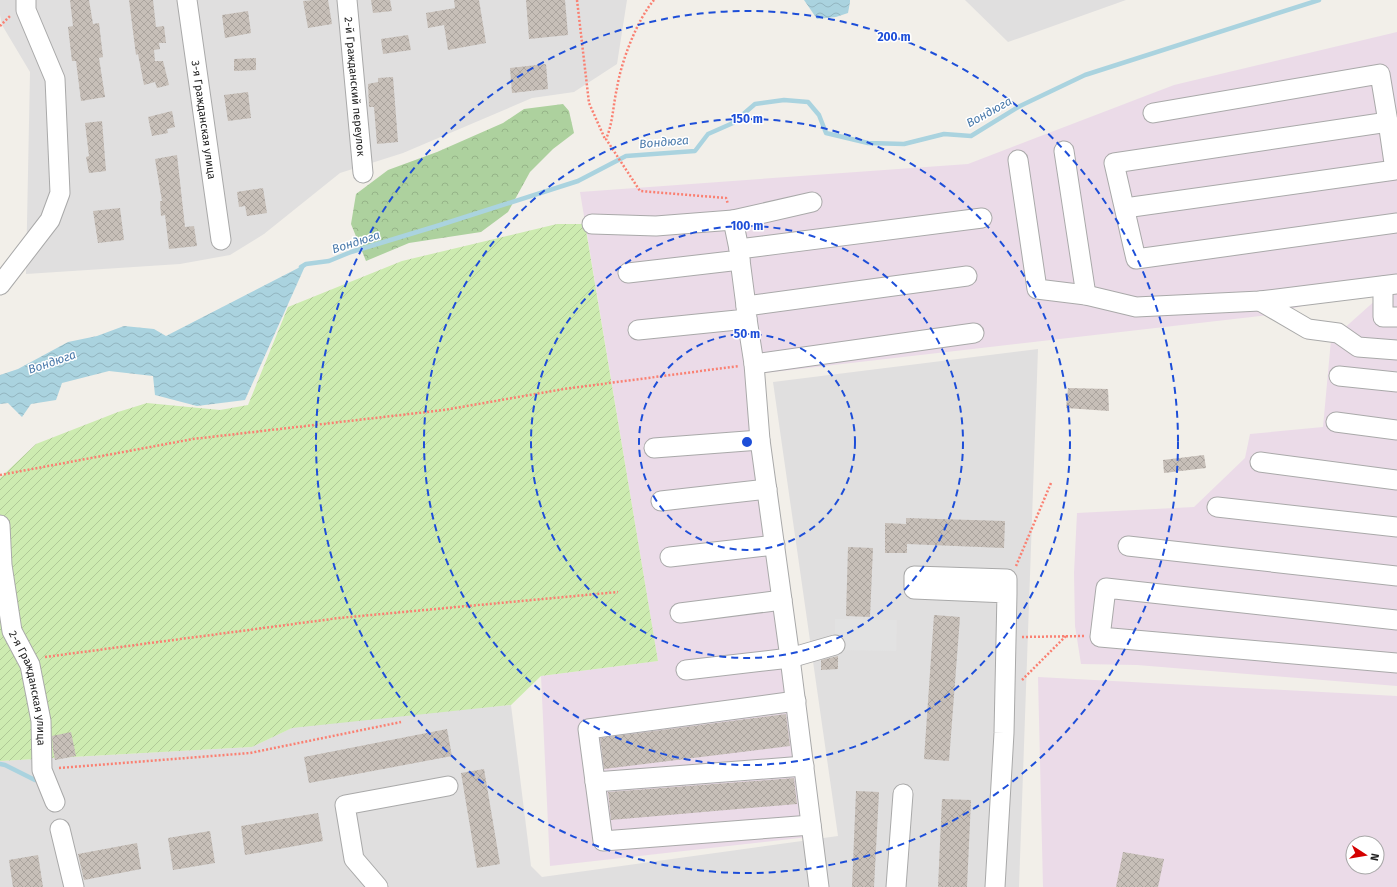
<svg xmlns="http://www.w3.org/2000/svg" width="1397" height="887" viewBox="0 0 1397 887" font-family="'Fira Sans',sans-serif">
	<style>
		.residential { fill: #e0dfdf }
		.industrial { fill: #ebdbe8; fill-rule: evenodd }
		.forest { fill: url(#forest-crowns) }
		.garden { fill: url(#garden-furrows) }
		.parking { fill: #e2e2e2 }
		.water { fill: url(#water-waves) }
		.lines { fill: none; stroke-linecap: round; stroke-linejoin: round }
		.stream { stroke: #aad3df; stroke-width: 4.5 }
		.building { fill: url(#building-cross-hatch) }
		.minor-casing { stroke: #a9a9a9; stroke-width: 21 }
		.path { stroke: #fa8072; stroke-width: 2.5; stroke-dasharray: 2 2; stroke-linecap: butt }
		.minor { stroke: #fff; stroke-width: 19 }
		.ring { fill: none; stroke: #1d4ed8; stroke-width: 2; stroke-dasharray: 7 5 }
		.labels { text-anchor: middle; dominant-baseline: central; stroke-width: 3; stroke-linejoin: round; paint-order: stroke }
		.street-label { font-size: 11px; fill: #222; stroke: #fff }
		.water-label { font-size: 12px; font-style: italic; fill: #4a7aab; stroke: #fff }
		.centre { fill: #1d4ed8; stroke: #fff; stroke-width: 2 }
		.ring-label { font-size: 12px; text-anchor: middle; font-weight: bold; fill: #1d4ed8; stroke: #fff; stroke-width: 3; stroke-linejoin: round; paint-order: stroke }
	</style>
	<defs>
		<pattern id="forest-crowns" width="20" height="18" patternUnits="userSpaceOnUse"><rect width="20" height="18" fill="#add19e"/><path d="M2 6a3 3 0 1 1 6 0M12 15a3 3 0 1 1 6 0" fill="none" stroke="#95b388"/></pattern>
		<pattern id="garden-furrows" width="10" height="10" patternUnits="userSpaceOnUse"><rect width="10" height="10" fill="#cdebb0"/><path d="M-1 1l2-2M0 10L10 0M9 11l2-2" fill="none" stroke="#b0c997"/></pattern>
		<pattern id="water-waves" width="16" height="10" patternUnits="userSpaceOnUse"><rect width="16" height="10" fill="#aad3df"/><path d="M0 5q4-4 8 0t8 0" fill="none" stroke="#92b5bf"/></pattern>
		<pattern id="building-cross-hatch" width="8" height="8" patternUnits="userSpaceOnUse"><rect width="8" height="8" fill="#c7bfb8"/><path d="M0 0l8 8M0 8l8-8" fill="none" stroke="#aba49e"/></pattern>
	</defs>
	<rect width="100%" height="100%" fill="#f2efe9"/>
	<g class="residential">
		<path d="M0 0H627L617 64 574 92 532 98 403 153 340 173 264 234 230 255 180 264 26 274 30 72 2 25 0 15Z"/>
		<path d="M965 0H1126L1008 42Z"/>
		<path d="M1038 349 1019 887H0V761L252 747 298 725 511 705 531 866 542 877 838 836 773 382Z"/>
	</g>
	<g class="industrial">
		<path d="M1397 32V280L1269 315 756 374 817 836 550 866 541 676 658 661 580 192 968 164 1174 85Z"/>
		<path d="M1397 281V686L1137 665 1081 664 1075 626 1074 573 1077 513 1194 507 1245 458 1250 434 1323 427 1331 340Z"/>
		<path d="M1038 677 1397 696V887H1043ZM1353 843H1377V867H1353Z"/>
	</g>
	<path class="forest" d="M563 104 569 111 574 133 553 149 530 172 508 212 481 232 409 243 366 261 351 224 356 194 388 170 437 152 503 123 524 109Z"/>
	<path class="garden" d="M557 224H585L658 661 541 676 511 705 292 728 252 747 0 761V478L36 444 118 412 147 403 220 410 248 405 288 307 402 261Z"/>
	<path class="parking" d="M835 619 897 620 896 651 835 650Z"/>
	<g class="water">
		<path d="M804 0H850V2L848 13 836 17 817 19Z"/>
		<path d="M306 264 245 400 197 406 155 395 153 376 109 371 62 383 56 400 31 404 22 417 8 403 0 404V375L18 369 68 342 97 336 124 326 154 329 166 336Z"/>
	</g>
	<g class="lines">
		<g class="stream">
			<path d="M301 267 306 264 329 261 351 252 440 225 578 181 626 156 695 151 708 134 733 123 755 104 784 100 808 102 819 115 826 133 868 143 904 144 944 134 971 136 1020 106 1085 75 1319 0"/>
			<path d="M0 764 5 765 35 780"/>
		</g>
	</g>
	<g class="building">
		<path d="M70 0H89L93 24 99 23 103 57 99 58 105 97 81 101 76 61H72L68 27 73 26Z"/>
		<path d="M129 0H153L156 27 164 26 166 43H159L160 49 154 50 155 61H163L169 85 157 88 155 82 144 85 138 54 136 55Z"/>
		<path d="M314 0H328L332 24 308 28 303 1Z"/>
		<path d="M371 0H390L392 11 373 13Z"/>
		<path d="M454 0H479L486 43 448 50 444 25 428 28 426 13 455 8Z"/>
		<path d="M526 0H565L568 35 529 39Z"/>
		<path d="M248 11 251 33 225 38 222 15Z"/>
		<path d="M408 35 411 50 383 54 381 39Z"/>
		<path d="M256 58V70L234 71V59Z"/>
		<path d="M546 64 548 89 512 93 510 68Z"/>
		<path d="M393 77 398 142 377 144 374 107H369L368 84 378 82V78Z"/>
		<path d="M248 92 251 118 228 121 224 95Z"/>
		<path d="M172 111 175 127 167 129 168 133 152 136 148 117Z"/>
		<path d="M102 121 106 171 89 173 86 157 89 156 85 123Z"/>
		<path d="M177 155 185 227 194 226 197 246 169 249 165 215 161 216 160 201H162L155 159Z"/>
		<path d="M263 188 267 213 247 216 245 206 239 207 237 192Z"/>
		<path d="M120 208 124 240 98 243 93 211Z"/>
		<path d="M1068 388 1108 389 1109 411 1066 408Z"/>
		<path d="M1204 455 1206 468 1164 473 1163 460Z"/>
		<path d="M906 518 1005 521 1004 548 907 544V553H885V523L906 524Z"/>
		<path d="M848 547 873 548 870 617 846 616Z"/>
		<path d="M934 615 960 617 949 761 924 759Z"/>
		<path d="M838 656V669L821 670V660Z"/>
		<path d="M786 714 790 746 604 769 600 738Z"/>
		<path d="M447 729 452 756 309 783 304 757Z"/>
		<path d="M71 732 76 756 55 760 53 750 52 736Z"/>
		<path d="M484 769 500 864 477 868 461 773Z"/>
		<path d="M794 778 797 804 611 820 608 792Z"/>
		<path d="M856 791 879 792 874 887H852Z"/>
		<path d="M942 799 971 800 967 887H938Z"/>
		<path d="M318 813 323 841 245 855 241 826Z"/>
		<path d="M210 831 215 863 173 870 168 838Z"/>
		<path d="M137 843 141 869 84 880 78 854Z"/>
		<path d="M1123 852 1164 859 1158 887H1116Z"/>
		<path d="M38 855 43 887H13L9 860Z"/>
	</g>
	<g class="lines">
		<g class="minor-casing">
			<g id="minor">
				<path id="s1" d="M187 0 221 240"/>
				<path id="s2" d="M347 0 363 173"/>
				<path d="M1153 113 1380 74 1388 122 1114 163 1136 259 1397 223"/>
				<path d="M1064 151 1086 295"/>
				<path d="M1018 160 1037 289 1086 295 1136 307 1260 301 1397 284"/>
				<path d="M1125 208 1395 170 1388 122"/>
				<path d="M733 220 812 202"/>
				<path d="M592 224 656 226 733 220 739 249 740 260 628 273"/>
				<path d="M739 249 982 218"/>
				<path d="M740 260 746 306"/>
				<path d="M0 285 50 220 60 193 55 79 26 10V0"/>
				<path d="M1383 286V317H1397"/>
				<path d="M1260 301 1308 329 1338 333 1358 347 1397 350"/>
				<path d="M747 319 754 364 974 333"/>
				<path d="M638 330 747 319 746 306 967 276"/>
				<path d="M754 364 760 440 790 658 819 887"/>
				<path d="M1339 376 1397 382"/>
				<path d="M1336 422 1397 430"/>
				<path d="M654 448 760 440"/>
				<path d="M1260 462 1397 480"/>
				<path d="M661 501 767 489"/>
				<path d="M1217 507 1397 527"/>
				<path id="s3" d="M0 525 2 565 12 631 30 665 41 721 42 770 55 802"/>
				<path d="M1128 546 1397 576"/>
				<path d="M670 557 775 545"/>
				<path d="M680 613 782 600"/>
				<path d="M1397 620 1106 588 1100 637 1397 663"/>
				<path d="M686 670 790 658 835 645"/>
				<path d="M796 701 588 729 603 841 811 825"/>
				<path d="M595 782 804 766"/>
				<path d="M60 829 74 887"/>
				<path d="M378 887 354 859 345 805 448 786"/>
				<path d="M896 887 903 794"/>
				<path d="M995 887 1004 733 1007 593V579L914 576V589L1007 593"/>
			</g>
		</g>
		<g class="path">
			<path d="M577 0 589 103 605 139"/>
			<path d="M654 0C637 20 621 62 617 88 613 105 613 123 606 139L640 191 726 198 728 204"/>
			<path d="M0 26 11 15"/>
			<path d="M0 475 193 439 444 410 564 389 739 366"/>
			<path d="M1016 566 1051 483"/>
			<path d="M1022 637 1085 636"/>
			<path d="M45 657 339 618 618 592"/>
			<path d="M1022 680 1066 636"/>
			<path d="M59 768 250 753 401 722"/>
		</g>
		<use href="#minor" class="minor"/>
	</g>
	<g class="ring">
		<circle cx="747" cy="442" r="108"/>
		<circle cx="747" cy="442" r="216"/>
		<circle cx="747" cy="442" r="323"/>
		<circle cx="747" cy="442" r="431"/>
	</g>
	<g class="labels">
		<g class="street-label">
			<text stroke="none"><textPath href="#s2" startOffset="87">2-й Гражданский переулок</textPath></text>
			<text stroke="none"><textPath href="#s1" startOffset="121">3-я Гражданская улица</textPath></text>
			<text stroke="none"><textPath href="#s3" startOffset="167">2-я Гражданская улица</textPath></text>
		</g>
		<g class="water-label">
			<text transform="translate(989 112) rotate(-29)">Вондюга</text>
			<text transform="translate(664 142) rotate(-5)">Вондюга</text>
			<text transform="translate(356 242) rotate(-18)">Вондюга</text>
			<text transform="translate(52 362) rotate(-19)">Вондюга</text>
		</g>
	</g>
	<circle cx="747" cy="442" r="6" class="centre"/>
	<g class="ring-label">
		<text x="894" y="41">200 m</text>
		<text x="747" y="123">150 m</text>
		<text x="747" y="230">100 m</text>
		<text x="747" y="338">50 m</text>
	</g>
	<g transform="translate(1365 855) rotate(102)"><circle r="19" fill="#ffffff" stroke="#a7a7a7"/>
	<path d="M0-3L7 15L0 10L-7 15Z" fill="#d40000"/>
	<text y="-6" font-size="11" font-weight="bold" text-anchor="middle" fill="#222222">N</text>
	</g>
</svg>
